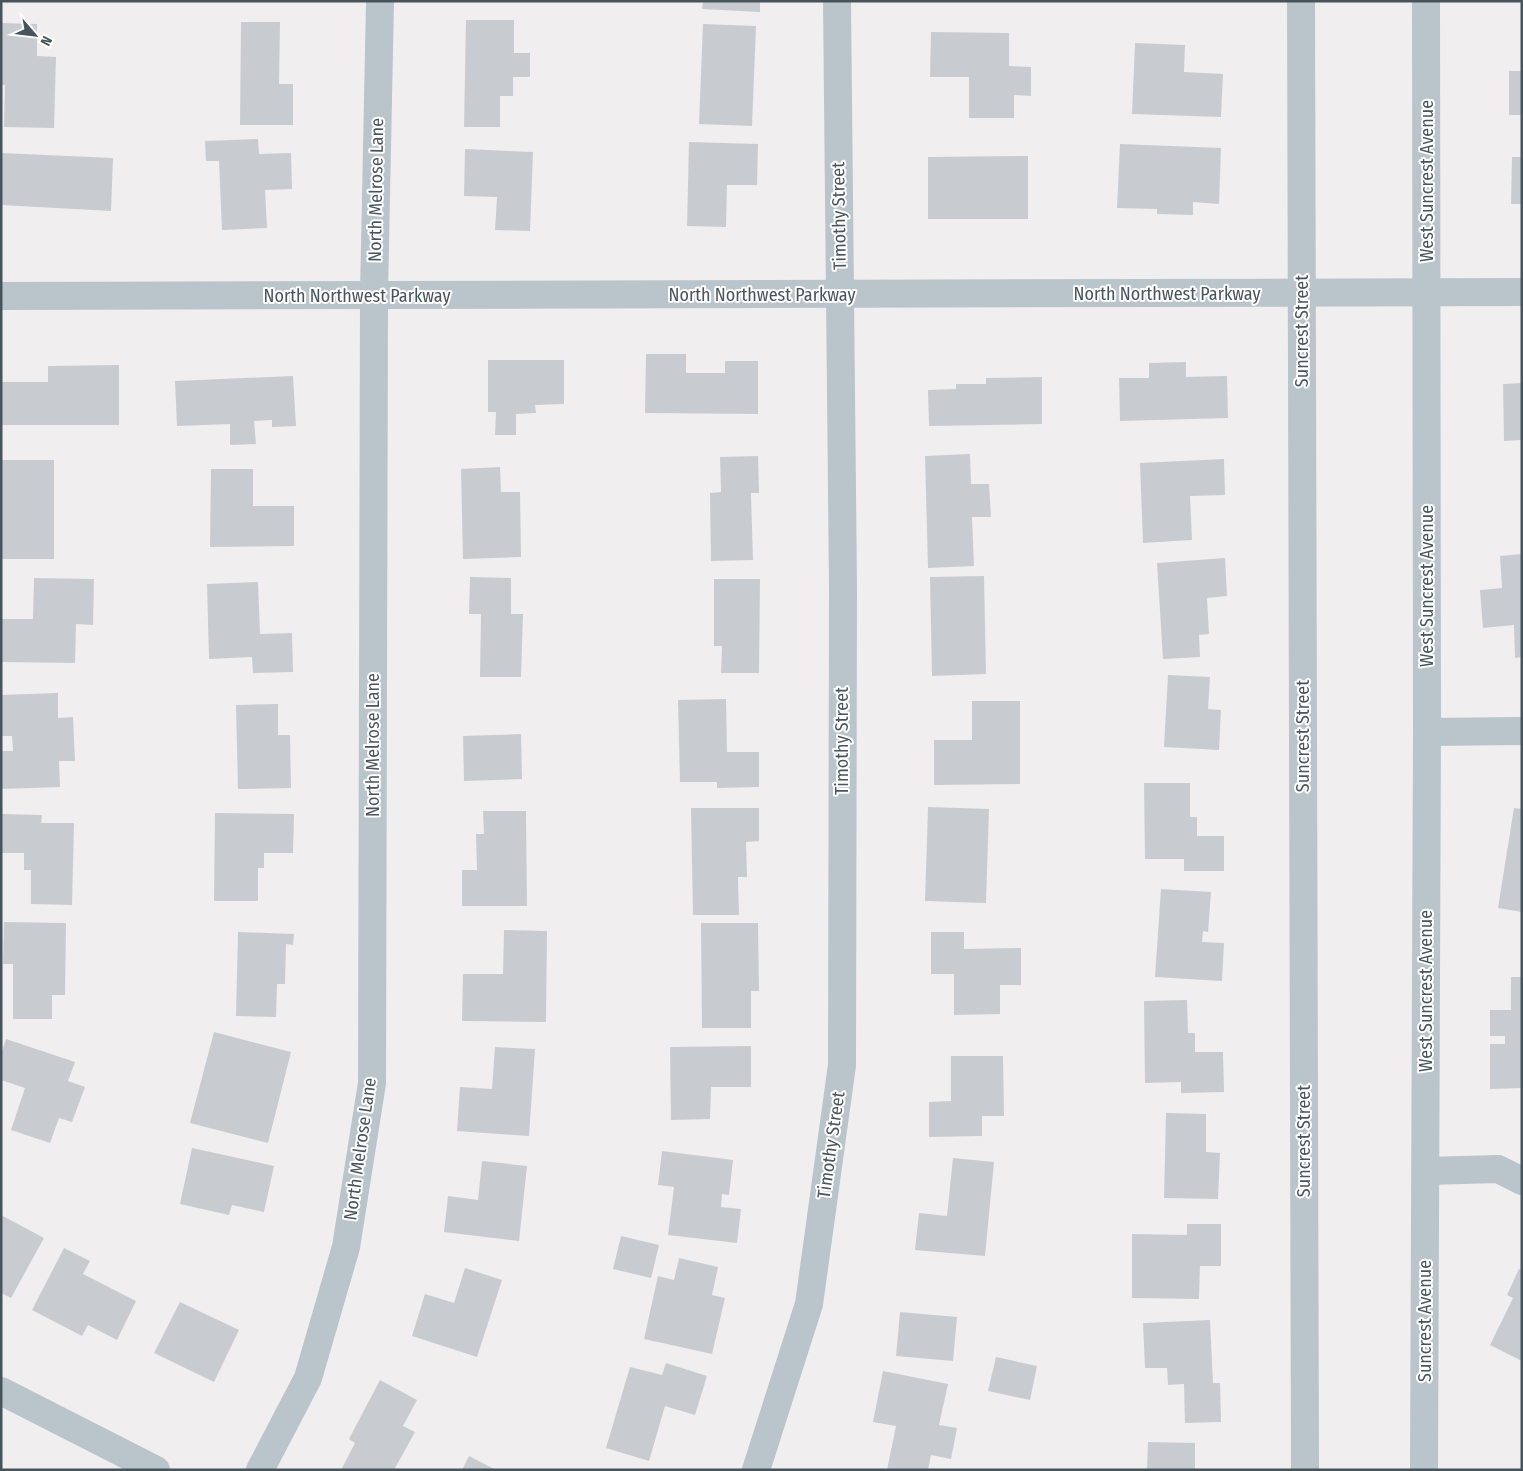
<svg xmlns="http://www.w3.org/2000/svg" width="1523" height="1471" viewBox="0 0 1523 1471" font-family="'Fira Sans Condensed',sans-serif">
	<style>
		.building { fill: #c8ccd1 }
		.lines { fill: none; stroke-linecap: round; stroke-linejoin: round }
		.street { stroke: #bac4cb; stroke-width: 28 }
		.labels { text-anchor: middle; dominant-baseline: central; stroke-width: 4; stroke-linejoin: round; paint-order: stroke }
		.street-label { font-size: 18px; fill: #47545b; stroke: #fff }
	</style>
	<rect width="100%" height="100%" fill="#f1eeef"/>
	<g class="building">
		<path d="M703 1H760V12L702 9Z"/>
		<path d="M466 20H514V53H530V77H513V96H500V127H464Z"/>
		<path d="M241 22H280L279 84H293V125H240Z"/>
		<path d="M1 23 37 24V56L56 57 54 128 4 127 5 85H1Z"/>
		<path d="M703 24 756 26 752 126 699 124Z"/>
		<path d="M931 32 1009 33V66L1031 67V96L1014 95V118H969V77H930Z"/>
		<path d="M1135 43 1185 45 1184 72 1223 74 1221 117 1132 114Z"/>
		<rect x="1509" y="71" width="13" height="44"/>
		<path d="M258 139 259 154 291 153 292 189 265 190 267 228 222 230 219 161H206L205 141Z"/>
		<path d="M689 142 758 144 757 185H727L726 227 687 226Z"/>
		<path d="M1120 144 1221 148 1219 204 1193 202V215L1157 214V209L1117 208Z"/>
		<path d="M465 149 533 152 530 231 495 230 497 197 464 196Z"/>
		<path d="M1 153 113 158 111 211 1 205Z"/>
		<path d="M1028 156V219H928V157Z"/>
		<path d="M1512 157H1522V204H1511Z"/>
		<path d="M646 354H686V373H725V361H758V414L645 413Z"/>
		<path d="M488 360H564V404L535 405 536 413 516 414V435H495L496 412H488Z"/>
		<path d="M1186 362V377L1227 376 1228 418 1120 421 1119 378H1149V363Z"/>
		<path d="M119 365V425H1V382H48V366Z"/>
		<path d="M293 376 296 426 272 427V420L254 421 256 444 230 445V424L177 426 175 381Z"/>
		<path d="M1042 377V424L929 426 928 390 956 389V384H986V378Z"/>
		<path d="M1522 383V440L1504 441 1503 384Z"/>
		<path d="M970 454 971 484H989L991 517H972L974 566 928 568 925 456Z"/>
		<path d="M758 456 759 493H751L753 560 711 561 710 493 721 492 720 457Z"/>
		<path d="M1224 459 1225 495 1190 496 1192 540 1143 543 1140 463Z"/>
		<rect x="1" y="460" width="53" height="99"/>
		<path d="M500 467 501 492H520L521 557 463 559 461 469Z"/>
		<path d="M211 469H253V506H294V546L210 547Z"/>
		<path d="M1522 554V657L1515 658 1514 625 1483 628 1480 590 1502 588 1500 556Z"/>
		<path d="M1225 558 1227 596 1207 598 1209 634 1199 635 1200 657 1163 659 1157 563Z"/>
		<path d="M984 576 986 674 932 676 930 577Z"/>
		<path d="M470 577 511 578V614H523L521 677H480L481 614H469Z"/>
		<path d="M34 578 94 579 93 625 76 624 75 663 1 662V619H33Z"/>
		<path d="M714 579H760L759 673H721L722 646H714Z"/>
		<path d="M258 582 260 634 292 633 293 672 253 673 252 657 209 659 207 584Z"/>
		<path d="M1168 675 1210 677 1208 709 1221 710 1219 750 1164 747Z"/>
		<path d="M58 693V718L73 717 75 761H59L60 787 1 789V751H13L12 736H1V695Z"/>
		<path d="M726 699 727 752H759V787L717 788V782H680L678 700Z"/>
		<path d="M972 701H1020V784L934 785V740H972Z"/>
		<path d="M278 704V735H290L291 788 238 789 236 705Z"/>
		<path d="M521 734 522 779 464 781 463 736Z"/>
		<path d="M1144 783H1190V817H1197V836H1224V871H1184V859H1145Z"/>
		<path d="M928 807 989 809 986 903 925 901Z"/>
		<path d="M691 808H759V841L746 842 747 877H738L739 915H693Z"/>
		<path d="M1514 808 1522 809V912L1498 908Z"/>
		<path d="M483 811H526L527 906H462V870H477L476 834H484Z"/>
		<path d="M215 813 294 814 293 853H264V868H258V901H214Z"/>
		<path d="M1 814 42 815 41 823H74L72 905 31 904V870H24V853H1Z"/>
		<path d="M1161 889 1211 892 1208 932 1203 931 1202 942 1224 943 1222 981 1155 977Z"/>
		<path d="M4 922 66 923 65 995H52V1019H13V964H3Z"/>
		<path d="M701 923H758L759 991H751V1028H702Z"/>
		<path d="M504 930 547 931 546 1022 462 1021 463 974H503Z"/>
		<path d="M238 932 294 934 293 945 286 944 285 984H277L276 1017 236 1016Z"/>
		<path d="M931 932H964V949L1021 948V985H1000V1014L954 1015V974H931Z"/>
		<path d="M1511 977H1522V1088L1490 1089V1044H1505V1036H1490V1010H1511Z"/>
		<path d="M1187 1000 1188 1033H1195V1052H1223L1224 1092 1181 1093V1082L1145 1083 1144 1001Z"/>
		<path d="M214 1032 291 1052 268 1143 190 1123Z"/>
		<path d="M6 1039 75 1062 68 1081 85 1087 72 1122 59 1118 50 1143 11 1130 25 1088 1 1080V1054Z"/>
		<path d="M751 1046V1087H711L710 1119 671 1120 670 1047Z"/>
		<path d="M495 1047 535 1049 529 1136 457 1131 460 1087 492 1089Z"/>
		<path d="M951 1056H1003L1004 1116H982V1136L929 1137V1102L951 1101Z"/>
		<path d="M1166 1113 1206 1114V1152L1220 1153 1218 1199 1164 1198Z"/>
		<path d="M192 1148 274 1166 264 1212 232 1205 229 1215 180 1204Z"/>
		<path d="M662 1151 733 1160 729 1195 722 1194 721 1207 741 1209 737 1243 668 1235 674 1187 658 1185Z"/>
		<path d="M953 1158 994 1162 985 1256 915 1250 919 1213 947 1216Z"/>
		<path d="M482 1161 527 1166 519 1241 444 1232 448 1196 478 1200Z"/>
		<path d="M1 1215 44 1238 11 1298 1 1293Z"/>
		<path d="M1187 1224H1221V1266H1200L1199 1299 1132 1298V1234L1187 1235Z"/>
		<path d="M621 1236 659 1245 651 1278 613 1269Z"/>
		<path d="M64 1248 90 1261 83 1274 136 1301 117 1340 88 1325 82 1336 32 1310Z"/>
		<path d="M679 1258 718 1267 712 1295 725 1298 712 1354 644 1339 658 1276 674 1280Z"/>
		<path d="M465 1268 502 1280 477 1357 412 1336 425 1294 454 1303Z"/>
		<path d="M1519 1269 1522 1270V1361L1490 1345 1513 1298 1507 1295Z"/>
		<path d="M180 1302 239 1330 214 1382 154 1353Z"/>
		<path d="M900 1312 957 1317 953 1361 896 1356Z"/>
		<path d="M1210 1320 1213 1383H1220L1221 1422 1185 1423 1184 1384 1168 1385 1167 1368H1145L1143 1323Z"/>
		<path d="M996 1357 1037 1366 1030 1400 988 1391Z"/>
		<path d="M666 1363 707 1376 695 1415 665 1406 649 1461 606 1448 630 1367 662 1375Z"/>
		<path d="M883 1371 948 1384 939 1425 957 1428 951 1459 931 1455 928 1470H887L896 1426 873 1422Z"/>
		<path d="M380 1380 417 1400 403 1426 415 1432 394 1470H341L355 1443 349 1439Z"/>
		<path d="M1148 1442 1195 1443V1470H1147Z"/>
		<path d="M469 1456 496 1470H462Z"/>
	</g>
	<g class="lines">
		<g class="street">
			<path d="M1301 1 1305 1470"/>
			<path d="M1 296 1522 292"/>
			<path d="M1427 732 1522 731"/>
			<path d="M1426 1171 1498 1169 1522 1181"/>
			<path d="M1 1391 156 1470"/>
			<path d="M260 1470 308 1378 346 1247 372 1083 374 295 380 1"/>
			<path d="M756 1470 809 1304 842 1065 843 589 837 1"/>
			<path d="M1424 1470 1427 732 1426 1"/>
		</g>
	</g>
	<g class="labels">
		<g class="street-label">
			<text transform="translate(1427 181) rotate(-90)">West Suncrest Avenue</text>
			<text transform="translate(376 190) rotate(-89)">North Melrose Lane</text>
			<text transform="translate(839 216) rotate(-91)">Timothy Street</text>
			<text x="1167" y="294">North Northwest Parkway</text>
			<text x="762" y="295">North Northwest Parkway</text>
			<text x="357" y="296">North Northwest Parkway</text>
			<text transform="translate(1302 331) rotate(-90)">Suncrest Street</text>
			<text transform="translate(1427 586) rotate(-90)">West Suncrest Avenue</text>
			<text transform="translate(1303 736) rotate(-90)">Suncrest Street</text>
			<text transform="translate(842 741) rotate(-90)">Timothy Street</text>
			<text transform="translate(373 745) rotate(-90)">North Melrose Lane</text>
			<text transform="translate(1426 991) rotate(-90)">West Suncrest Avenue</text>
			<text transform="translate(1304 1141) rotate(-90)">Suncrest Street</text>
			<text transform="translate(831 1145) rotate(-82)">Timothy Street</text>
			<text transform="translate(360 1149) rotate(-82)">North Melrose Lane</text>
			<text transform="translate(1425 1321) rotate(-90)">Suncrest Avenue</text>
		</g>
	</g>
	<rect width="1523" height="1471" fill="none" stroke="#47545b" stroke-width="5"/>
	<g transform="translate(35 35) rotate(118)" stroke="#ffffff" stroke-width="4" paint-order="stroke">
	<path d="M0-4L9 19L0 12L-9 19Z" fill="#47545b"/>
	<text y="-8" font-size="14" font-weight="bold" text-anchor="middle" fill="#47545b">N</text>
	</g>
</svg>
